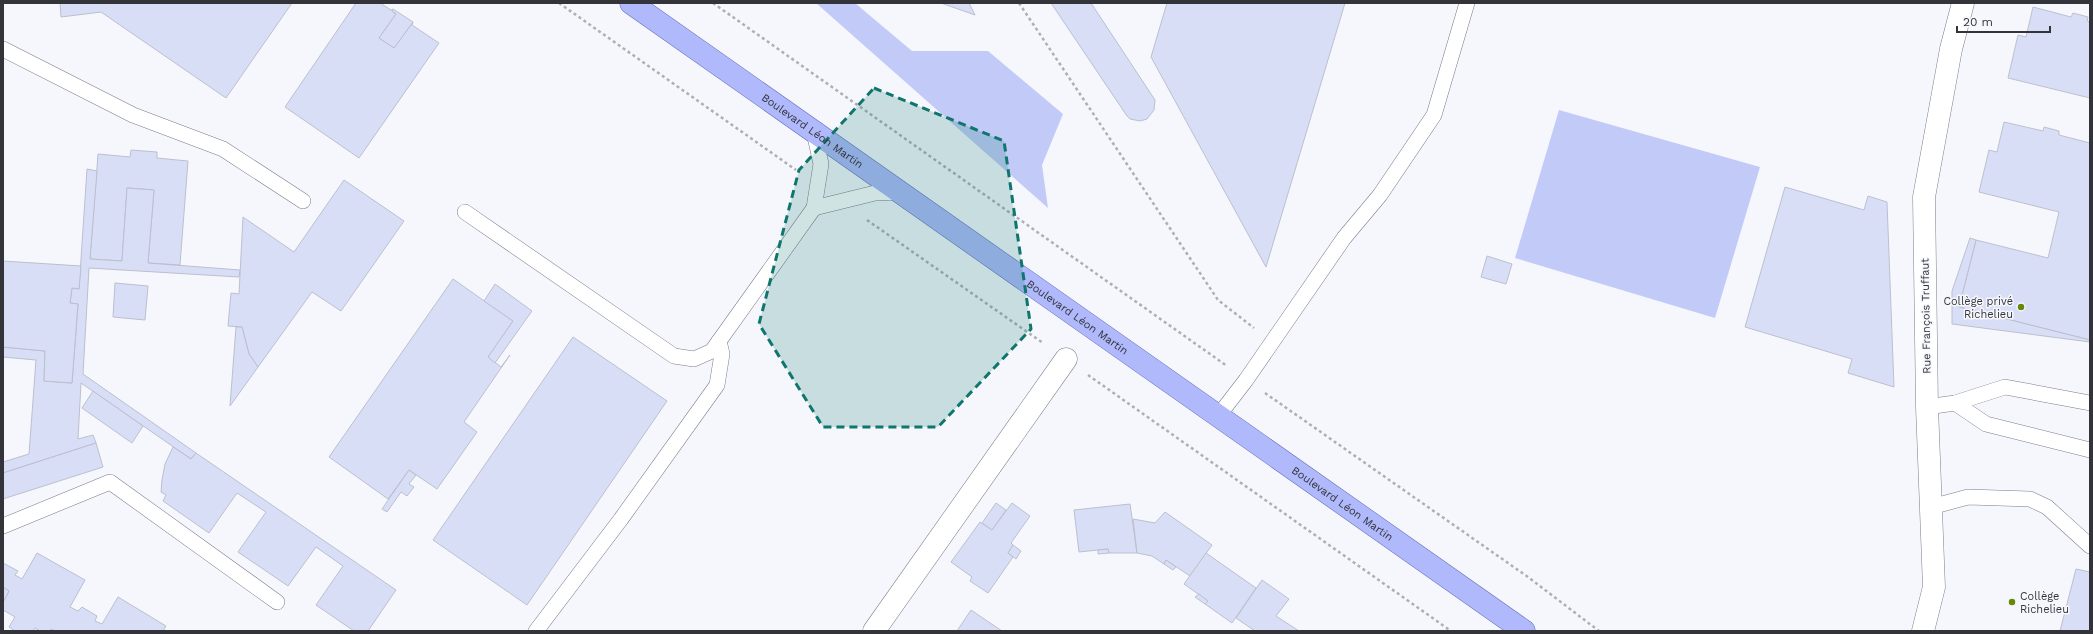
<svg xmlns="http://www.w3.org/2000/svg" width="2093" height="634" viewBox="0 0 2093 634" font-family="'Work Sans',sans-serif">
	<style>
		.green { fill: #c2cbf8 }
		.building { fill: #d9def7; stroke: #bcbfce }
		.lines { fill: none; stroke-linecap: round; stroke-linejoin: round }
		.service-casing { stroke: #7a7d8b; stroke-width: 16 }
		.pedestrian-casing { stroke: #7a7d8b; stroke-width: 23 }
		.minor-casing { stroke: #7a7d8b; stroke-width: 23 }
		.primary-casing { stroke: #626cb6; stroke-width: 23 }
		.path { stroke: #aeafb5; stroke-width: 2.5; stroke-dasharray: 3 3; stroke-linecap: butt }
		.service { stroke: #fff; stroke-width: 15 }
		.pedestrian { stroke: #fff; stroke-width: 22 }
		.minor { stroke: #fff; stroke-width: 22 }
		.primary { stroke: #b0b9fb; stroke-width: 22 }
		.marked { fill: #0f766e; fill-opacity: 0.2; stroke: #0f766e; stroke-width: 3; stroke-dasharray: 8 5; stroke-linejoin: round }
		.poi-dot { fill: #66880a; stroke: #f6f7fd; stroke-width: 1.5 }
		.labels { text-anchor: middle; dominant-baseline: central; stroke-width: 3; stroke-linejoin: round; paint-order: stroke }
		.street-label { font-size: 11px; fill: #33343a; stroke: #f6f7fd }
		.poi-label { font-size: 11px; fill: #33343a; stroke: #f6f7fd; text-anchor: end }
	</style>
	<rect width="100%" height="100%" fill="#f6f7fd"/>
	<g class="green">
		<path d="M816 3H855L912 51H988L1063 114 1042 165 1048 208Z"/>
		<path d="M1559 110 1760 167 1715 318 1515 258Z"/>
	</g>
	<g class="building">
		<path d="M60 3H292L226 98 101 12 61 17Z"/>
		<path d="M356 3H380L391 10 393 9 392 11 396 14 379 38 394 48 413 22 412 25 439 43 359 158 285 107Z"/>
		<path d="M941 3H969L975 15Z"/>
		<path d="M1051 3H1091L1155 100 1154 110 1147 119 1140 121 1130 119 1127 116Z"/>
		<path d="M1167 3H1345L1266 267 1151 57Z"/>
		<path d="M2033 7 2071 17 2073 13 2088 17 2087 21 2090 22V98L2008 78 2018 35 2026 37Z"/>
		<path d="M393 9 413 22 394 48 379 38 396 14 392 11Z"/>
		<path d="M2004 122 2043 131 2044 127 2059 131V135L2090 143V340L1959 307 1976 240 2048 258 2059 212 1979 192 1989 150 1997 152Z"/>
		<path d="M131 150 157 152V158L188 161 180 265 148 263 154 190 127 188 122 261 90 259 98 154 130 157Z"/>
		<path d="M87 169 97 171 90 259 122 261 127 188 154 190 148 263 240 270 239 277 89 268 83 374 196 453 191 459 81 383 78 439 93 435 96 443 3 473V462L29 454 36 360 3 357V347L45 351 44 381 72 383 78 304 70 303 72 288 79 289Z"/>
		<path d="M344 180 404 221 341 311 312 292 258 367 249 354 242 327 228 326 231 293 239 294 243 217 294 252Z"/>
		<path d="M1785 187 1864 210 1868 196 1887 202 1894 387 1848 373 1852 359 1745 327Z"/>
		<path d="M1970 238 1976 240 1959 307 2090 340V342L1952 324V291Z"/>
		<path d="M1487 256 1512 264 1506 284 1481 277Z"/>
		<path d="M3 261 81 266 79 289 72 288 70 303 78 304 72 383 44 381 45 351 3 347Z"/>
		<path d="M453 279 513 321 488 357 501 367 510 355 464 422 477 432 437 489 409 470 388 499 329 457Z"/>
		<path d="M115 283 148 286 145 320 113 317Z"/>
		<path d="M495 284 532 311 495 363 488 357 513 321 484 301Z"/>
		<path d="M236 327H242L249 354 258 367 230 406Z"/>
		<path d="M573 337 667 401 527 605 433 540Z"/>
		<path d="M93 391 143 426 132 443 82 408Z"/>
		<path d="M96 443 103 467 3 499V473Z"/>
		<path d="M173 447 191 459 196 453 396 590 368 631H354L316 605 343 566 316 547 288 586 238 552 266 512 237 493 209 533 163 501 166 495 161 492 162 480 165 464Z"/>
		<path d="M409 470 416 475 409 484 414 487 407 496 401 492 387 512 382 509Z"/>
		<path d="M996 503 1006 510 992 530 982 523Z"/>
		<path d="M1012 503 1030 516 1011 543 1013 545 1008 553 1013 557 988 593 970 581 972 577 951 562 980 522 992 530Z"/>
		<path d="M1130 504 1137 553H1109L1108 549 1079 552 1074 510Z"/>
		<path d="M1165 512 1212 545 1190 576 1166 560 1164 564 1152 556 1137 553 1133 519 1155 523Z"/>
		<path d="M1013 545 1021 551 1016 559 1008 553Z"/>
		<path d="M1108 549 1109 553 1098 554V550Z"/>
		<path d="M37 553 85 580 70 607 78 611 82 607 97 616 95 621 102 624 118 597 166 626 163 631H55L51 629 50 631H40L35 628 33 631H15L9 627 15 617 3 610V602L9 591 3 587V563L18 571 15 575 22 579Z"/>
		<path d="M1206 553 1256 588 1232 623 1205 604 1208 601 1184 584Z"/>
		<path d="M1166 560 1176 567 1173 570 1164 564Z"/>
		<path d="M2076 569 2090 572V631H2060Z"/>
		<path d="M1262 580 1289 599 1276 616 1299 631H1255L1236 618Z"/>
		<path d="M3 587 9 591 3 602Z"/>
		<path d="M1199 594 1208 601 1205 604 1195 597Z"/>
		<path d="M971 610 1002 631H957Z"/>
	</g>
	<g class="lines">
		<g class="service-casing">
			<g id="service">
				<path d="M3 49 133 115 223 149 303 201"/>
				<path d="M814 132 821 164 814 208 875 193 901 192"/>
				<path d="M465 212 674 356 694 359 712 351 814 208"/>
				<path d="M1955 403 1986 424 2090 450"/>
				<path d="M1927 407 1955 403 2005 387 2090 403"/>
				<path d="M1219 415 1246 380 1344 238 1380 195 1434 115 1467 3"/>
				<path d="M1931 507 1968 497 2030 499 2047 507 2090 546"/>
				<path d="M3 526 110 482 277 602"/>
				<path d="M536 631 621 519 717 385 722 354 719 341"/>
			</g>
		</g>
		<g class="pedestrian-casing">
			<path id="pedestrian" d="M874 631 1066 359"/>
		</g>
		<g class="minor-casing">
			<path id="minor" d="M1923 631 1934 587 1927 407 1924 197 1951 49 1963 3"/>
		</g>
		<g class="primary-casing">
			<g id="primary">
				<path id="s1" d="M631 3 1524 631"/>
			</g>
		</g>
		<g class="path">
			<path d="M559 3 796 170"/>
			<path d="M713 3 1227 366"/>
			<path d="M1019 3 1218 300 1254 328"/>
			<path d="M867 220 1043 343"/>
			<path d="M1088 375 1451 631"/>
			<path d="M1265 393 1528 577 1599 631"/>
		</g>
		<use href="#service" class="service"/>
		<use href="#pedestrian" class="pedestrian"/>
		<use href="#minor" class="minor"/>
		<use href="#primary" class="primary"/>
	</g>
	<path class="marked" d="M874 88 1004 141 1031 329 938 427H823L759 324 799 170Z"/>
	<g class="poi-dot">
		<circle cx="2021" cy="307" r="4"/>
		<circle cx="2012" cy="602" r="4"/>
	</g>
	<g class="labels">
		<g class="street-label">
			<text stroke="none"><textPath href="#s1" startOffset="222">Boulevard Léon Martin</textPath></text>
			<text stroke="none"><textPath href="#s1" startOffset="546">Boulevard Léon Martin</textPath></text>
			<text transform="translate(1926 316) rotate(-91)">Rue François Truffaut</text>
			<text stroke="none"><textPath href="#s1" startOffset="870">Boulevard Léon Martin</textPath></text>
		</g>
		<g class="poi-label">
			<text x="2013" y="301">Collège privé<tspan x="2013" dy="13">Richelieu</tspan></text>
			<text x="2020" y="596" text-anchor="start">Collège<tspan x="2020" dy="13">Richelieu</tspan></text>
		</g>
	</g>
	<rect width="2093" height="634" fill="none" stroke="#33343a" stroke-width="8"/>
	<path d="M1957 26v6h93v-6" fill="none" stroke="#33343a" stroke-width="2"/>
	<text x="1963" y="26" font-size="12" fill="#33343a" stroke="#f6f7fd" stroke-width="3" paint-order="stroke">20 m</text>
</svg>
